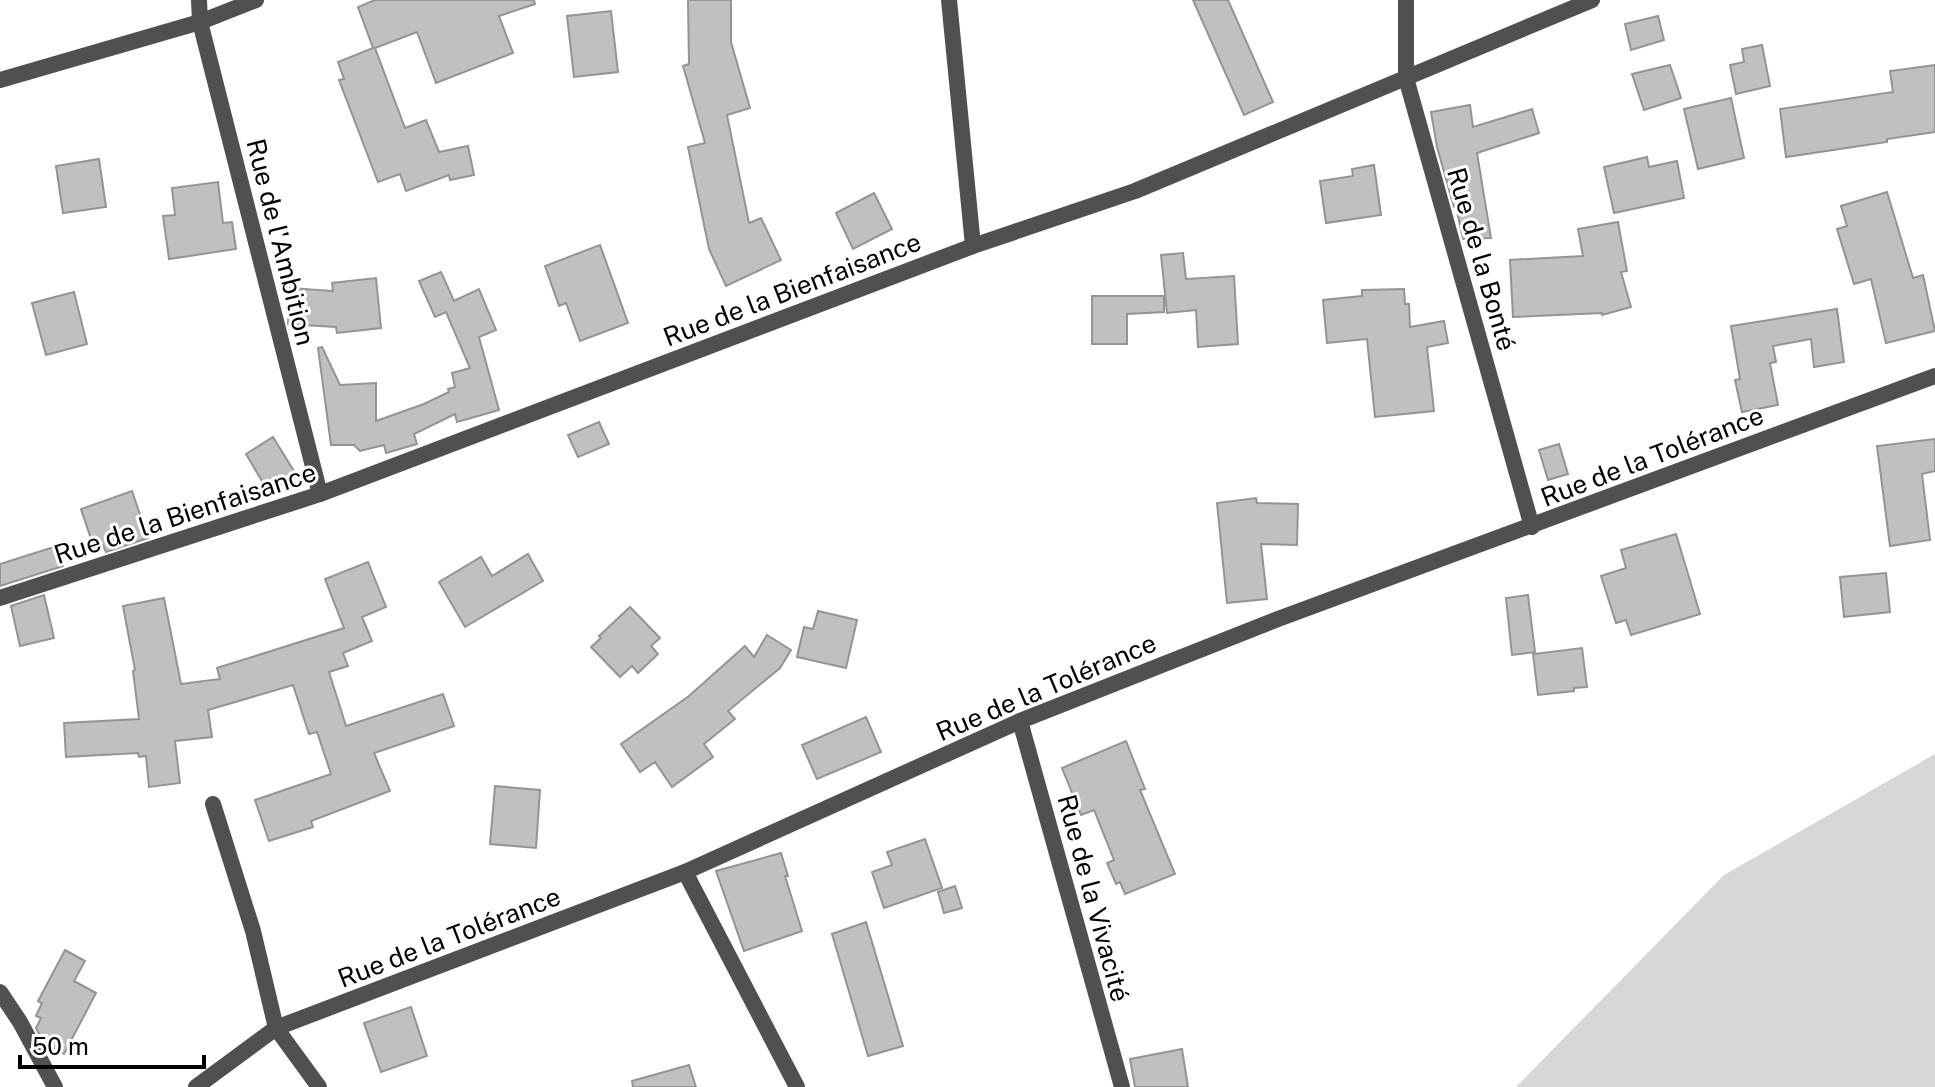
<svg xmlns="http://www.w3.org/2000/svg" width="1935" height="1087" viewBox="0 0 1935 1087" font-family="'Public Sans',sans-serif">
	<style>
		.green { fill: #d7d7d7 }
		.building { fill: #c0c0c0; stroke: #949494; stroke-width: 2 }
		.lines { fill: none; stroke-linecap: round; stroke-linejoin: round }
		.minor { stroke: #505050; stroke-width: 16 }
		.labels { text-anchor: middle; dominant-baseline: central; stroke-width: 6; stroke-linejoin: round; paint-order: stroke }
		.street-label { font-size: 26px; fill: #000; stroke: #fff }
	</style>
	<rect width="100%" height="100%" fill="#fff"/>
	<path class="green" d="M1935 754V1087H1516L1724 875Z"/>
	<g class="building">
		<path d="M375 0H534L535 4 499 16 513 53 436 83 417 32 375 48 405 128 426 120 439 152 468 146 474 175 450 180 449 175 406 191 400 174 378 182 339 80 344 79 338 62 373 48 358 7Z"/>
		<path d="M688 0H731V42L750 108 727 115 749 223 761 218 781 260 726 286 709 249 688 147 705 143 683 66 689 64Z"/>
		<path d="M1193 0H1228L1273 102 1244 115Z"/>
		<path d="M611 11 618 72 574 77 567 16Z"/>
		<path d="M1658 16 1664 40 1631 50 1625 24Z"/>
		<path d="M1762 45 1770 86 1736 94 1730 65 1744 62 1742 49Z"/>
		<path d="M1670 65 1681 98 1644 110 1632 74Z"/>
		<path d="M1935 65V132L1887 139V142L1786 157 1780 109 1893 92 1890 71Z"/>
		<path d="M1731 98 1744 158 1698 169 1684 109Z"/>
		<path d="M1470 105 1473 127 1532 109 1539 133 1477 153 1491 238 1463 239 1456 207H1454L1437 147 1431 112Z"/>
		<path d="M1647 157 1649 167 1677 161 1684 198 1614 213 1604 167Z"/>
		<path d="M99 159 106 207 63 213 56 166Z"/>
		<path d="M1374 165 1381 215 1326 223 1320 181 1353 176 1352 169Z"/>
		<path d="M218 182 223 223 232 222 236 249 169 259 163 216 175 215 172 188Z"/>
		<path d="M1887 192 1913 278 1923 275 1935 331 1886 343 1871 279 1854 284 1837 229 1847 226 1841 206Z"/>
		<path d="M874 193 892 229 853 249 836 213Z"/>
		<path d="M1618 222 1627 271 1621 272 1631 307 1602 315V313L1513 317 1510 260 1583 256 1578 229Z"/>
		<path d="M600 245 628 323 580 341 566 303 559 306 545 266Z"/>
		<path d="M1183 253 1186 279 1234 276 1238 344 1198 347 1196 310 1167 313 1161 255Z"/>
		<path d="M441 272 454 301 479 289 496 330 479 337 499 410 457 422 455 414 414 434 417 444 386 453 384 445 360 451 354 445H331L318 348 322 347 340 385 376 383V421L424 404 449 392 448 389 455 387 452 373 470 368 446 312 435 317 419 281Z"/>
		<path d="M376 278 381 328 337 333 336 327 288 324 290 288 333 291 332 283Z"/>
		<path d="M1404 289 1405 304H1409L1410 327 1444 321 1448 343 1427 347 1434 411 1375 417 1367 339 1327 343 1323 300 1362 296V290Z"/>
		<path d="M74 292 87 344 46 355 32 303Z"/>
		<path d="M1092 296H1164V312L1127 314V344H1092Z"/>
		<path d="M1837 309 1844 362 1814 367 1811 339 1773 346 1776 362 1770 363 1778 405 1742 412 1735 380 1740 379 1731 326Z"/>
		<path d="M599 422 609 444 578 457 568 435Z"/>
		<path d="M273 437 297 476 269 493 246 454Z"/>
		<path d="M1935 439V471L1922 474 1930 540 1890 546 1877 446Z"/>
		<path d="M1559 444 1568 474 1548 480 1539 450Z"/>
		<path d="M132 491 148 538 106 552 103 545 94 548 81 509Z"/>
		<path d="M1256 498 1257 503 1298 504 1297 545 1261 544 1267 599 1227 603 1217 503Z"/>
		<path d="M1676 534 1700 614 1631 635 1626 620 1616 623 1601 576 1626 568 1621 550Z"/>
		<path d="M57 546 63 566 0 586V564Z"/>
		<path d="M528 554 543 581 465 627 439 582 481 557 492 576Z"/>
		<path d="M368 562 386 607 362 617 372 641 343 653 348 666 329 672 346 726 443 694 454 726 374 753 390 791 311 821 313 827 269 841 255 800 331 774 317 732 309 734 293 685 208 710 212 737 175 741 180 783 149 787 146 756 139 757 138 753 66 757 64 723 139 719 133 671 135 670 123 606 164 598 181 684 220 679 217 668 344 628 325 579Z"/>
		<path d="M1886 573 1890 612 1844 617 1840 577Z"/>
		<path d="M44 595 54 638 20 646 11 606Z"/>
		<path d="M1528 595 1535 652 1512 655 1506 598Z"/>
		<path d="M630 607 660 638 651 646 658 654 638 673 632 666 620 677 591 647 601 638 599 636Z"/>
		<path d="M818 611 857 620 846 668 797 657 804 627 813 629Z"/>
		<path d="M767 635 791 650 780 668 728 711 735 719 704 744 713 757 672 787 655 762 640 772 621 744 689 696 745 646 754 657Z"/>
		<path d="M1582 648 1587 687 1574 688V691L1538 695 1533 654Z"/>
		<path d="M866 717 881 752 817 779 802 745Z"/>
		<path d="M1126 741 1145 789 1140 790 1175 874 1125 894 1120 882 1116 884 1107 863 1114 860 1094 810 1081 815 1062 768Z"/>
		<path d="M495 786 540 790 536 848 490 844Z"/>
		<path d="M925 839 942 888 884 908 872 872 892 865 887 852Z"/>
		<path d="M781 853 788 876H785L802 931 744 951 716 871Z"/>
		<path d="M955 886 962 908 944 913 938 892Z"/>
		<path d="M866 922 903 1046 868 1056 832 934Z"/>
		<path d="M65 950 85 961 74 981 96 993 64 1054 44 1043 36 1028 41 1018 36 1016 42 1003 38 1001Z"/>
		<path d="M411 1007 427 1056 381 1072 364 1023Z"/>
		<path d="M1182 1049 1188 1087H1135L1130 1059Z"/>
		<path d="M689 1065 696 1087H633L632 1081Z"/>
	</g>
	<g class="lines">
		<g class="minor">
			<path d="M199 0 200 22 320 494"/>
			<path d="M949 0 973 246"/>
			<path d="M1406 0V78L1532 527"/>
			<path d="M0 80 200 22 256 0"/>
			<path d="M0 598 320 494 973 246 1135 191 1592 0"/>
			<path d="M1020 721 1122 1087"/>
			<path d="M213 804 253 931 276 1028 319 1087"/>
			<path d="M685 872 797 1087"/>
			<path d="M0 992 20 1022 55 1087"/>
			<path d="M196 1087 276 1028 685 872 1020 721 1278 619 1935 376"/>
		</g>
	</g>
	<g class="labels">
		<g class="street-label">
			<text transform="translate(281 242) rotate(76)">Rue de l'Ambition</text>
			<text transform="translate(1482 259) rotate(74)">Rue de la Bonté</text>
			<text transform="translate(792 289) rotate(-21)">Rue de la Bienfaisance</text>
			<text transform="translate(1652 456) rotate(-21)">Rue de la Tolérance</text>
			<text transform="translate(185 513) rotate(-18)">Rue de la Bienfaisance</text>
			<text transform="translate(1046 687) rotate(-23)">Rue de la Tolérance</text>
			<text transform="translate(1094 898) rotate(75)">Rue de la Vivacité</text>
			<text transform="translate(449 937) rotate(-21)">Rue de la Tolérance</text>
		</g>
	</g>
	<path d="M20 1055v12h184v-12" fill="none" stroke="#000000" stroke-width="4"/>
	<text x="32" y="1055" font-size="24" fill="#000000" stroke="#ffffff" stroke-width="6" paint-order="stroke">50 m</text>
</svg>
